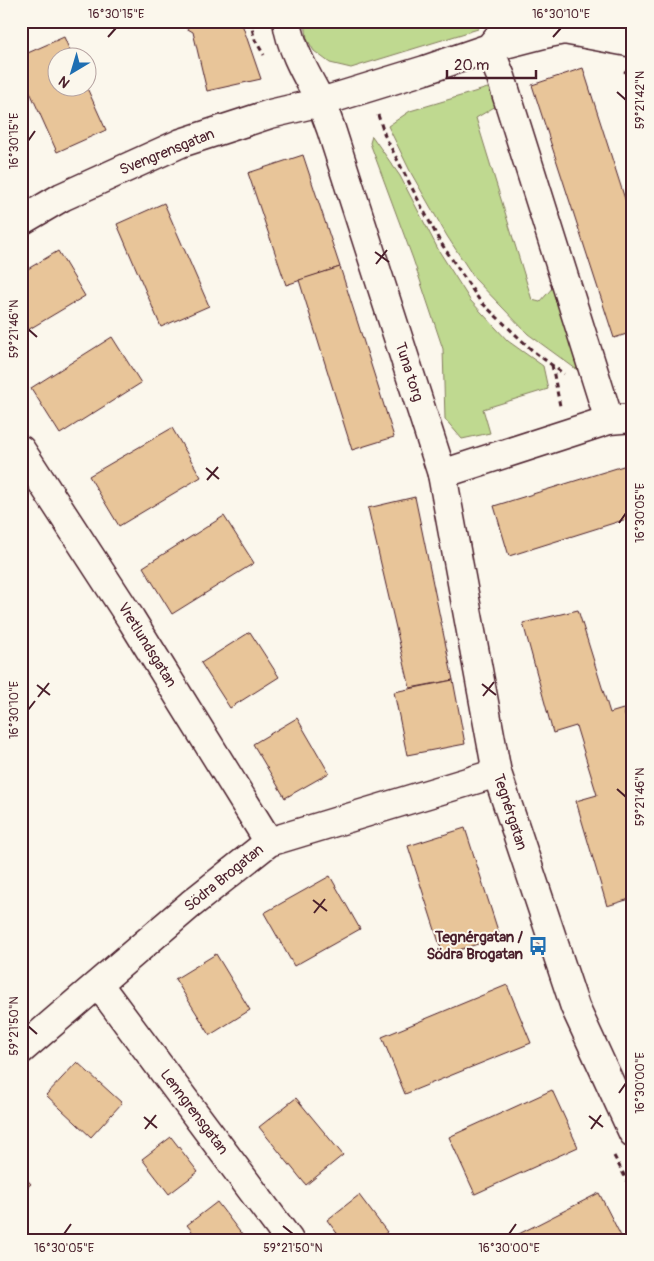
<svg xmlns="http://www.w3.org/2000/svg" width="654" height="1261" viewBox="0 0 654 1261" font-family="Pangolin,sans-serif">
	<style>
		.green { fill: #bfd990; stroke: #847c5e }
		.building { fill: #e8c599; stroke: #4a1f2b }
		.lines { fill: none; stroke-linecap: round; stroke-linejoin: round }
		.minor-casing { stroke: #4a1f2b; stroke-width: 31 }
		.path { stroke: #4a1f2b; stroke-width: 3; stroke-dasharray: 5 4; stroke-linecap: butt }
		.minor { stroke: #fbf7ec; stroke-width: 28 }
		.ticks { fill: none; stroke: #4a1f2b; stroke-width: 2 }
		.labels { text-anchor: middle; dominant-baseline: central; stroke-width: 4; stroke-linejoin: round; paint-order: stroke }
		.street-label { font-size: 15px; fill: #4a1f2b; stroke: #fbf7ec }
		.poi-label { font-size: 15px; font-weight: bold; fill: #4a1f2b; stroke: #fbf7ec; text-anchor: end }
		.neatline { fill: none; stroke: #4a1f2b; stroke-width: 2 }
		.ticks-label { font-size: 12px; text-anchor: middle; fill: #4a1f2b }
	</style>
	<rect width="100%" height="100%" fill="#fbf7ec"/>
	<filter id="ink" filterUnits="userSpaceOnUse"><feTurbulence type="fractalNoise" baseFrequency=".02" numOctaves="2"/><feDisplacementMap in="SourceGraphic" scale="10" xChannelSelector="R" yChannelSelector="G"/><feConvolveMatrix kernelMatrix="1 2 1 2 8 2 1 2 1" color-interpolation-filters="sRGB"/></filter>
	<g filter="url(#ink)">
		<g class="green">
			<path d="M305 21H483L478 29 351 68 330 63 314 51 307 39Z"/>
			<path d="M491 87 496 106 476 118 532 300 540 302 554 286 580 372 528 334 475 279 447 236 411 173 388 126 410 111Z"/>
			<path d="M372 136 400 176 439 251 470 300 508 341 543 366 548 389 483 409 490 433 462 439 445 419 443 349 413 259 370 143Z"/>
		</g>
		<g class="building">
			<path d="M174 21H241L261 79 207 91 193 32Z"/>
			<path d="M64 37 73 58H58V88H87L106 130 57 152 21 72V56Z"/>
			<path d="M583 68 633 224V332L614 338 532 85Z"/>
			<path d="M303 155 340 267 286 285 248 173Z"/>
			<path d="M164 203 209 306 161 327 117 224Z"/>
			<path d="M58 251 85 296 21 334V273Z"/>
			<path d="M340 267 394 437 352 450 299 280Z"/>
			<path d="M112 337 141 383 60 434 31 388Z"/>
			<path d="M172 428 201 477 119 526 89 476Z"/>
			<path d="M633 463V517L509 556 494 506Z"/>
			<path d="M415 497 453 680 410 688 368 508Z"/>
			<path d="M224 516 254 563 172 614 143 567Z"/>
			<path d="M578 610 610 713 623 709 633 742V789L630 790 633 799V898L607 906 576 801 597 795 576 726 553 733 523 623Z"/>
			<path d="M250 632 279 677 230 708 201 663Z"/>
			<path d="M453 680 465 744 407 755 394 692Z"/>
			<path d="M297 718 329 773 285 798 253 744Z"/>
			<path d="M465 828 500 937 443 955 408 846Z"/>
			<path d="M330 876 360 929 294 966 264 913Z"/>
			<path d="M216 954 250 1010 210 1035 175 979Z"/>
			<path d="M507 985 531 1043 405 1094 382 1037Z"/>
			<path d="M77 1062 122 1103 91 1137 46 1095Z"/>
			<path d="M552 1090 578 1147 475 1194 449 1137Z"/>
			<path d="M296 1098 343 1155 306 1185 259 1127Z"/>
			<path d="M171 1137 198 1172 169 1194 142 1159Z"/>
			<path d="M21 1173 31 1184 21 1192Z"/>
			<path d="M599 1193 623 1240H515L513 1237Z"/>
			<path d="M359 1195 387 1232 378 1240H342L327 1220Z"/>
			<path d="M217 1202 246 1240H199L187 1225Z"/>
		</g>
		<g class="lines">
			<g class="minor-casing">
				<g id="minor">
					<path d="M287 21C291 50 307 76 321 102L425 70 489 48 500 35 507 21"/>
					<path d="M21 221 62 197 181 143 270 114 321 102 331 129 442 474 497 773 575 1007 633 1133"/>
					<path d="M609 420 501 77 489 48 544 34 564 30 628 42"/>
					<path d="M21 450 131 619 269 842"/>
					<path d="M442 474 609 420 633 418"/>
					<path d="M99 985 289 1240"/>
					<path d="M21 1050 191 904 269 842 497 773"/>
				</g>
			</g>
			<g class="path">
				<path d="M250 21 255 40 264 55"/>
				<path d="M624 71 633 76"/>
				<path d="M378 115 385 136 439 240 480 301 533 351 564 374"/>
				<path d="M552 365 560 406"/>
				<path d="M614 1156 633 1192"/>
			</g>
			<use href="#minor" class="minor"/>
		</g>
	</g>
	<path class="ticks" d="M108 37 116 28M553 37 561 28M617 92 626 100M28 141 35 131M375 252 389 262M376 264 387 250M28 329 37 337M206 468 219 479M207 480 218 467M619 523 626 513M482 684 496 695M37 685 50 695M483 696 494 682M38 697 49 683M28 710 35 701M617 789 626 797M313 900 327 911M314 913 325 899M28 1026 37 1034M619 1093 626 1083M589 1116 603 1127M144 1117 157 1128M145 1129 156 1115M591 1129 601 1115M283 1226 293 1234M64 1234 71 1224M509 1234 516 1224"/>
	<defs>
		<g id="bus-bare" transform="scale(1.5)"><path d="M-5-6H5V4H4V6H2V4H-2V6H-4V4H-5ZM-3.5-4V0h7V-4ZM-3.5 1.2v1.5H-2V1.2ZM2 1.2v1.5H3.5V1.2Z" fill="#1f6fb2" stroke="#fbf7ec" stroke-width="2.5" paint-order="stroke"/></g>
	</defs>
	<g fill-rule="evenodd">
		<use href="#bus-bare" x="538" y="946"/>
	</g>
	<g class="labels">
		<g class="street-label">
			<text transform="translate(167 152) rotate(-22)">Svengrensgatan</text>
			<text transform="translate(409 372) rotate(72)">Tuna torg</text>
			<text transform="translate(147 645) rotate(58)">Vretlundsgatan</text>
			<text transform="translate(510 812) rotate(72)">Tegnérgatan</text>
			<text transform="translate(224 878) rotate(-39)">Södra Brogatan</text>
			<text transform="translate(194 1112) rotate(53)">Lenngrensgatan</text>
		</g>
		<g class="poi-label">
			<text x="523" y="937">Tegnérgatan /<tspan x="523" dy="17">Södra Brogatan</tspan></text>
		</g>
	</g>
	<rect width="654" height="1261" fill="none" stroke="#fbf7ec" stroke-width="55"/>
	<g transform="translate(72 72) rotate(218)"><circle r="24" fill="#fbf7ec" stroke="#b4a19f"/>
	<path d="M0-4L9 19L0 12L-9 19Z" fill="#1f6fb2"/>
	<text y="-8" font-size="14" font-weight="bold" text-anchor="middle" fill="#4a1f2b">N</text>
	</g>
	<path d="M447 70v8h89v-8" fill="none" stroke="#4a1f2b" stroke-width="2.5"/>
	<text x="454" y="70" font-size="15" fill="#4a1f2b" stroke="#fbf7ec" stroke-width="4" paint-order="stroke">20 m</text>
	<rect x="28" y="28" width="598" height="1206" class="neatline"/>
	<g class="ticks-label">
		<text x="116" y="18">16°30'15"E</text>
		<text x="561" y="18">16°30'10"E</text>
		<text transform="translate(640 100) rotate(-90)" y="4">59°21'42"N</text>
		<text transform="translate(14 141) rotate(-90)" y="4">16°30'15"E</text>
		<text transform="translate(14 329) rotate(-90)" y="4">59°21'46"N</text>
		<text transform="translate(640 513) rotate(-90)" y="4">16°30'05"E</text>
		<text transform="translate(14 710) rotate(-90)" y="4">16°30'10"E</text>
		<text transform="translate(640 797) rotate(-90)" y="4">59°21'46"N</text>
		<text transform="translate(14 1026) rotate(-90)" y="4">59°21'50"N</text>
		<text transform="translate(640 1083) rotate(-90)" y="4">16°30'00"E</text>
		<text x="64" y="1252">16°30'05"E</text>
		<text x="293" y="1252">59°21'50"N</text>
		<text x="509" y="1252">16°30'00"E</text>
	</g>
</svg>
